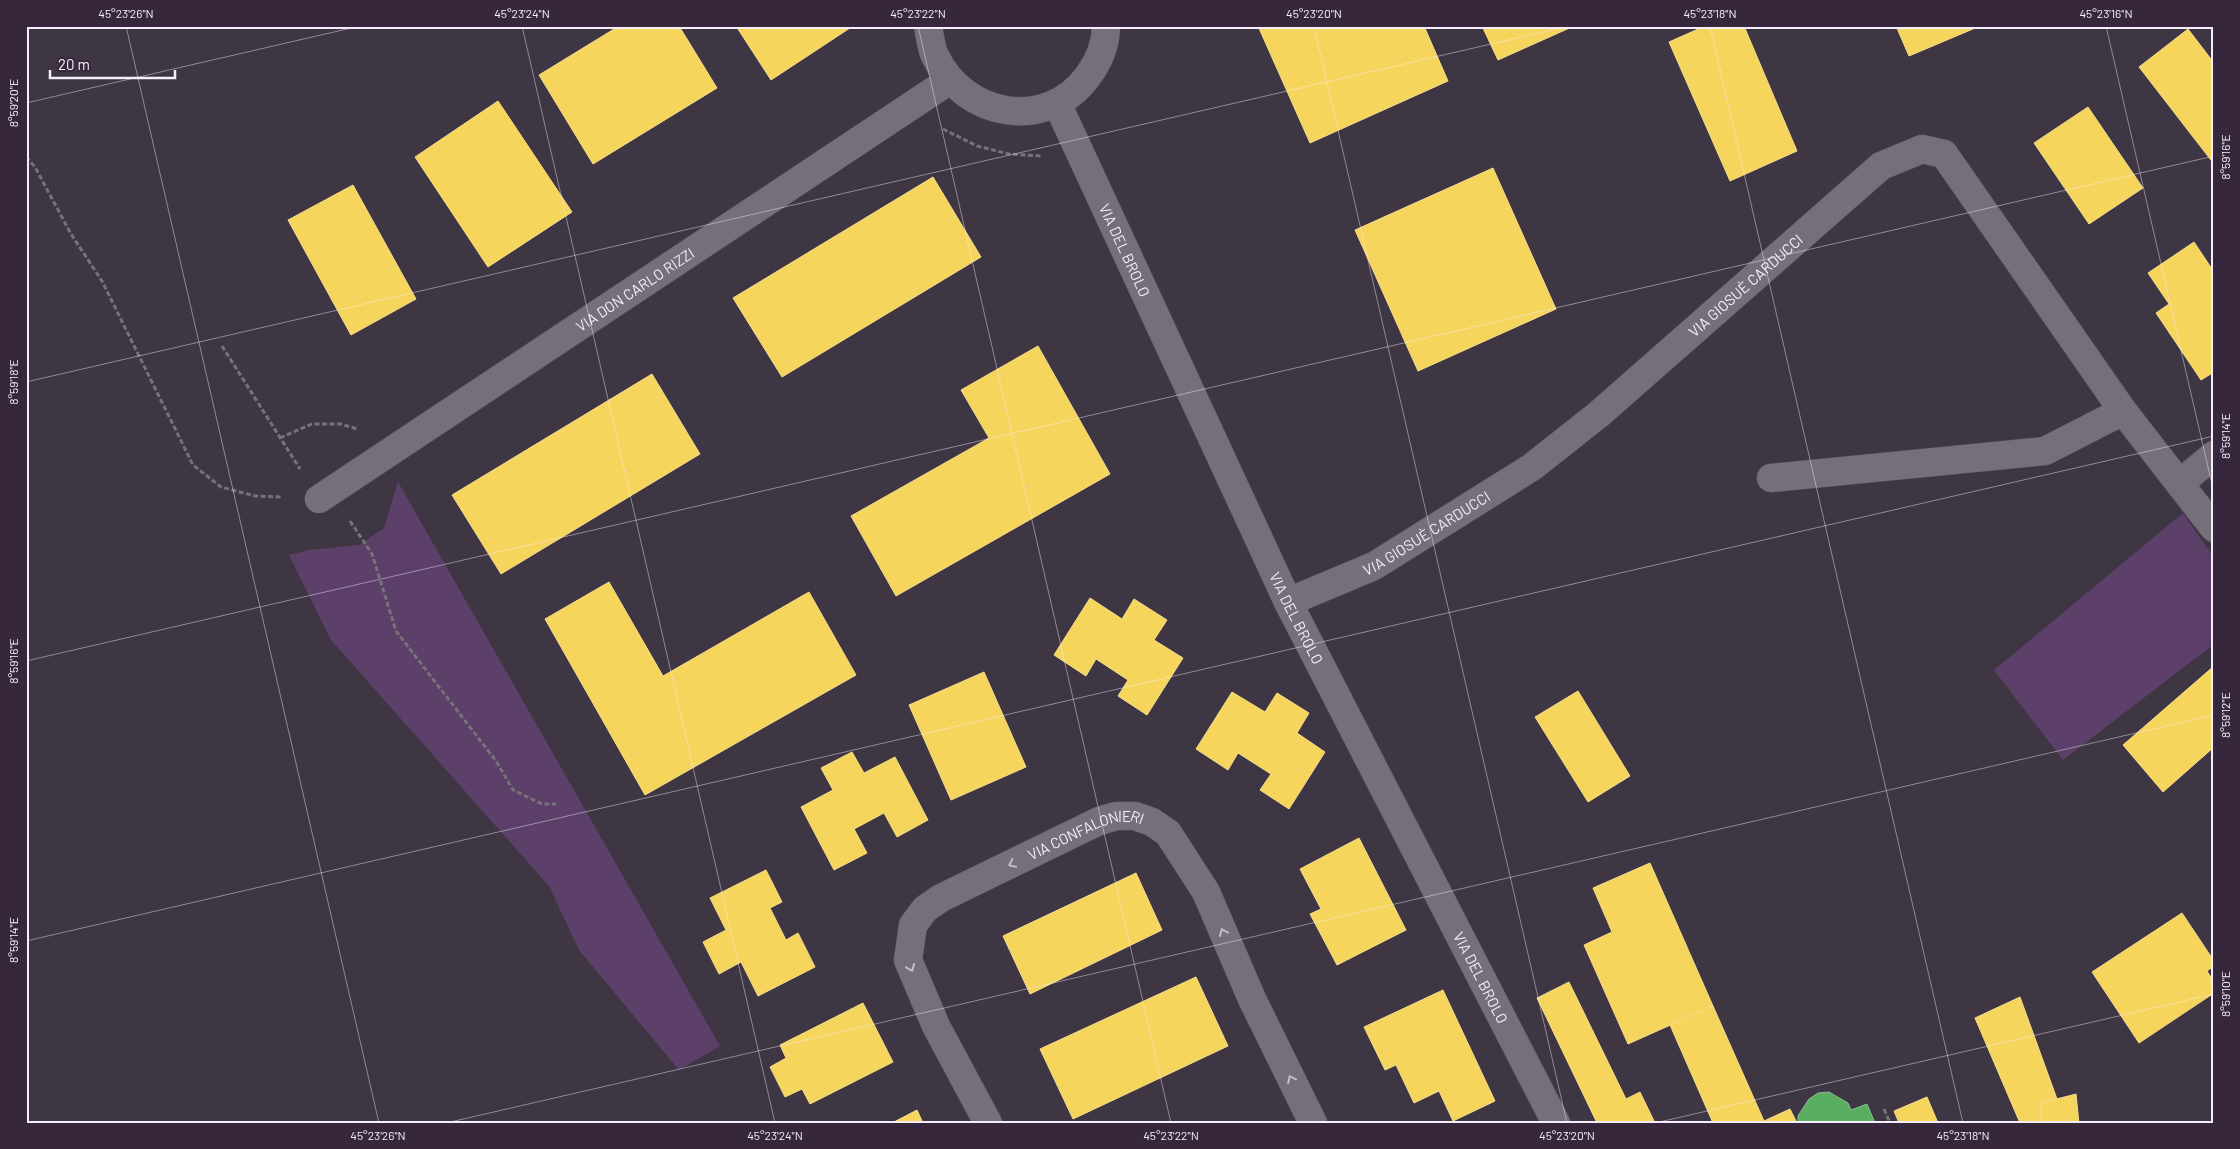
<svg xmlns="http://www.w3.org/2000/svg" width="2240" height="1149" viewBox="0 0 2240 1149" font-family="Barlow,sans-serif">
	<style>
		.green { fill: #5c4069 }
		.homes { fill: #f6d55c; stroke: #f6dc8c }
		.public { fill: #5aae61; stroke: #89c190 }
		.lines { fill: none; stroke-linecap: round; stroke-linejoin: round }
		.street-casing { stroke: #5c545f; stroke-width: 29 }
		.path { stroke: #77717a; stroke-width: 3; stroke-dasharray: 5 2.5; stroke-linecap: butt }
		.street { stroke: #766f7a; stroke-width: 28 }
		.oneway { stroke: #c3bbc9 }
		.ticks { fill: none; stroke: #f7eefd; stroke-width: 1; stroke-opacity: 0.45 }
		.labels { text-anchor: middle; dominant-baseline: central; stroke-width: 5; stroke-linejoin: round; paint-order: stroke }
		.street-label { font-size: 15px; fill: #f7eefd; stroke: #36273d }
		.neatline { fill: none; stroke: #f7eefd; stroke-width: 2 }
		.ticks-label { font-size: 12px; text-anchor: middle; fill: #f7eefd }
	</style>
	<rect width="100%" height="100%" fill="#3f3643"/>
	<g class="green">
		<path d="M398 482 720 1046 679 1070 579 950 549 886 331 640 289 555 309 550 359 545 384 528Z"/>
		<path d="M2183 513 2214 558V644L2063 760 1994 670Z"/>
	</g>
	<g class="homes">
		<path d="M619 26H679L717 88 593 164 539 75Z"/>
		<path d="M736 26H853L771 80Z"/>
		<path d="M1258 26H1424L1448 81 1310 143Z"/>
		<path d="M1482 26H1574L1498 60Z"/>
		<path d="M1705 26H1744L1797 151 1730 181 1669 42Z"/>
		<path d="M1896 26H1980L1909 56Z"/>
		<path d="M2188 29 2214 63V164L2139 67Z"/>
		<path d="M498 101 572 212 488 267 415 157Z"/>
		<path d="M2088 107 2143 188 2089 224 2034 143Z"/>
		<path d="M1493 168 1556 309 1418 371 1355 230Z"/>
		<path d="M933 177 981 257 782 377 733 298Z"/>
		<path d="M353 185 416 299 351 335 288 220Z"/>
		<path d="M2194 242 2214 272V372L2201 380 2156 313 2169 304 2148 273Z"/>
		<path d="M1038 346 1110 474 896 596 851 516 989 438 961 390Z"/>
		<path d="M652 374 700 454 501 574 452 495Z"/>
		<path d="M609 582 663 676 809 592 856 675 645 795 545 619Z"/>
		<path d="M1090 598 1122 619 1134 599 1167 620 1154 640 1183 658 1147 715 1118 696 1128 680 1096 659 1086 676 1054 655Z"/>
		<path d="M2214 666V747L2163 792 2123 745Z"/>
		<path d="M984 672 1026 767 951 800 909 705Z"/>
		<path d="M1578 691 1630 776 1588 802 1535 717Z"/>
		<path d="M1232 692 1265 712 1277 693 1309 713 1297 733 1325 752 1289 809 1260 790 1271 774 1238 753 1228 770 1196 749Z"/>
		<path d="M852 752 864 773 895 757 928 820 897 837 884 813 854 829 867 853 834 870 801 807 833 790 821 768Z"/>
		<path d="M1359 838 1406 930 1337 965 1310 914 1321 909 1300 869Z"/>
		<path d="M1650 863 1713 1006 1628 1044 1584 945 1612 932 1593 888Z"/>
		<path d="M766 870 782 902 770 908 786 940 798 933 815 967 758 996 741 962 719 974 703 942 726 930 710 898Z"/>
		<path d="M1136 873 1162 930 1030 994 1003 936Z"/>
		<path d="M2182 913 2214 961V966L2207 971 2214 982V993L2139 1043 2092 972Z"/>
		<path d="M1196 977 1228 1046 1073 1119 1040 1049Z"/>
		<path d="M1569 982 1626 1099 1640 1092 1655 1123H1597L1537 998Z"/>
		<path d="M1443 990 1495 1101 1453 1121 1439 1091 1414 1103 1396 1065 1385 1070 1364 1027Z"/>
		<path d="M2020 997 2057 1099 2041 1103V1123H2020L1975 1018Z"/>
		<path d="M863 1003 893 1062 810 1104 802 1089 785 1097 770 1067 786 1058 780 1045Z"/>
		<path d="M1713 1006 1764 1121 1790 1109 1797 1123H1713L1670 1025Z"/>
		<path d="M2076 1094 2079 1123H2041V1103Z"/>
		<path d="M1927 1097 1938 1123H1899L1894 1111Z"/>
		<path d="M917 1110 923 1123H892Z"/>
	</g>
	<path class="public" d="M1829 1092 1848 1103 1851 1110 1867 1104 1875 1123H1798V1116L1809 1099 1818 1093Z"/>
	<g class="lines">
		<g class="street-casing">
			<g id="street">
				<path d="M928 26C930 36 931 48 935 56 964 117 1046 133 1088 76 1099 61 1106 44 1106 26"/>
				<path id="s1" d="M1057 103 1288 602 1556 1123"/>
				<path d="M1771 478 2045 451 2123 411"/>
				<path d="M2180 483 2214 455"/>
				<path id="s2" d="M319 499 950 80"/>
				<path id="s3" d="M1288 602 1374 566 1532 467 1599 414 1881 166 1922 149 1944 154 2123 411 2214 528"/>
				<path id="s4" d="M988 1123 936 1026 908 960 913 925 925 909 941 898 1099 821 1116 816H1135L1152 822 1168 833 1206 892 1252 999 1313 1123"/>
			</g>
		</g>
		<g class="path">
			<path d="M943 129 977 146 1009 154 1042 156"/>
			<path d="M26 157 35 167 71 234 102 281 193 465 221 487 255 496 283 497"/>
			<path d="M222 346 300 469"/>
			<path d="M280 438 312 424H341L357 429"/>
			<path d="M350 521 372 554 396 631 496 761 513 790 542 804H556"/>
			<path d="M1884 1109 1890 1123"/>
		</g>
		<use href="#street" class="street"/>
	</g>
	<defs><path id="oneway-chevron" d="M-2-3.5L2.5 0L-2 3.5" fill="none" stroke-width="1.6" stroke-linecap="round" stroke-linejoin="round" transform="scale(1.25)"/></defs>
	<g class="oneway">
		<use href="#oneway-chevron" transform="translate(1012 864) rotate(154)"/>
		<use href="#oneway-chevron" transform="translate(1223 932) rotate(-113)"/>
		<use href="#oneway-chevron" transform="translate(911 968) rotate(68)"/>
		<use href="#oneway-chevron" transform="translate(1291 1079) rotate(-116)"/>
	</g>
	<path class="ticks" d="M126 26 379 1123M522 26 775 1123M918 26 1171 1123M1314 26 1567 1123M1710 26 1963 1123M2106 26 2214 493M26 103 360 26M26 382 1569 26M26 661 2214 156M26 941 2214 436M446 1123 2214 715M1655 1123 2214 994"/>
	<g class="labels">
		<g class="street-label">
			<text stroke="none"><textPath href="#s1" startOffset="162">VIA DEL BROLO</textPath></text>
			<text stroke="none"><textPath href="#s3" startOffset="560">VIA GIOSUÈ CARDUCCI</textPath></text>
			<text stroke="none"><textPath href="#s2" startOffset="379">VIA DON CARLO RIZZI</textPath></text>
			<text stroke="none"><textPath href="#s3" startOffset="155">VIA GIOSUÈ CARDUCCI</textPath></text>
			<text stroke="none"><textPath href="#s1" startOffset="568">VIA DEL BROLO</textPath></text>
			<text stroke="none"><textPath href="#s4" startOffset="416">VIA CONFALONIERI</textPath></text>
			<text stroke="none"><textPath href="#s1" startOffset="972">VIA DEL BROLO</textPath></text>
		</g>
	</g>
	<rect width="2240" height="1149" fill="none" stroke="#36273d" stroke-width="55"/>
	<path d="M50 70v8h125v-8" fill="none" stroke="#f7eefd" stroke-width="2.5"/>
	<text x="58" y="70" font-size="15" fill="#f7eefd" stroke="#36273d" stroke-width="4" paint-order="stroke">20 m</text>
	<rect x="28" y="28" width="2184" height="1094" class="neatline"/>
	<g class="ticks-label">
		<text x="126" y="18">45°23'26"N</text>
		<text x="522" y="18">45°23'24"N</text>
		<text x="918" y="18">45°23'22"N</text>
		<text x="1314" y="18">45°23'20"N</text>
		<text x="1710" y="18">45°23'18"N</text>
		<text x="2106" y="18">45°23'16"N</text>
		<text transform="translate(14 103) rotate(-90)" y="4">8°59'20"E</text>
		<text transform="translate(2226 157) rotate(-90)" y="4">8°59'16"E</text>
		<text transform="translate(14 382) rotate(-90)" y="4">8°59'18"E</text>
		<text transform="translate(2226 436) rotate(-90)" y="4">8°59'14"E</text>
		<text transform="translate(14 661) rotate(-90)" y="4">8°59'16"E</text>
		<text transform="translate(2226 715) rotate(-90)" y="4">8°59'12"E</text>
		<text transform="translate(14 940) rotate(-90)" y="4">8°59'14"E</text>
		<text transform="translate(2226 994) rotate(-90)" y="4">8°59'10"E</text>
		<text x="378" y="1140">45°23'26"N</text>
		<text x="775" y="1140">45°23'24"N</text>
		<text x="1171" y="1140">45°23'22"N</text>
		<text x="1567" y="1140">45°23'20"N</text>
		<text x="1963" y="1140">45°23'18"N</text>
	</g>
</svg>
